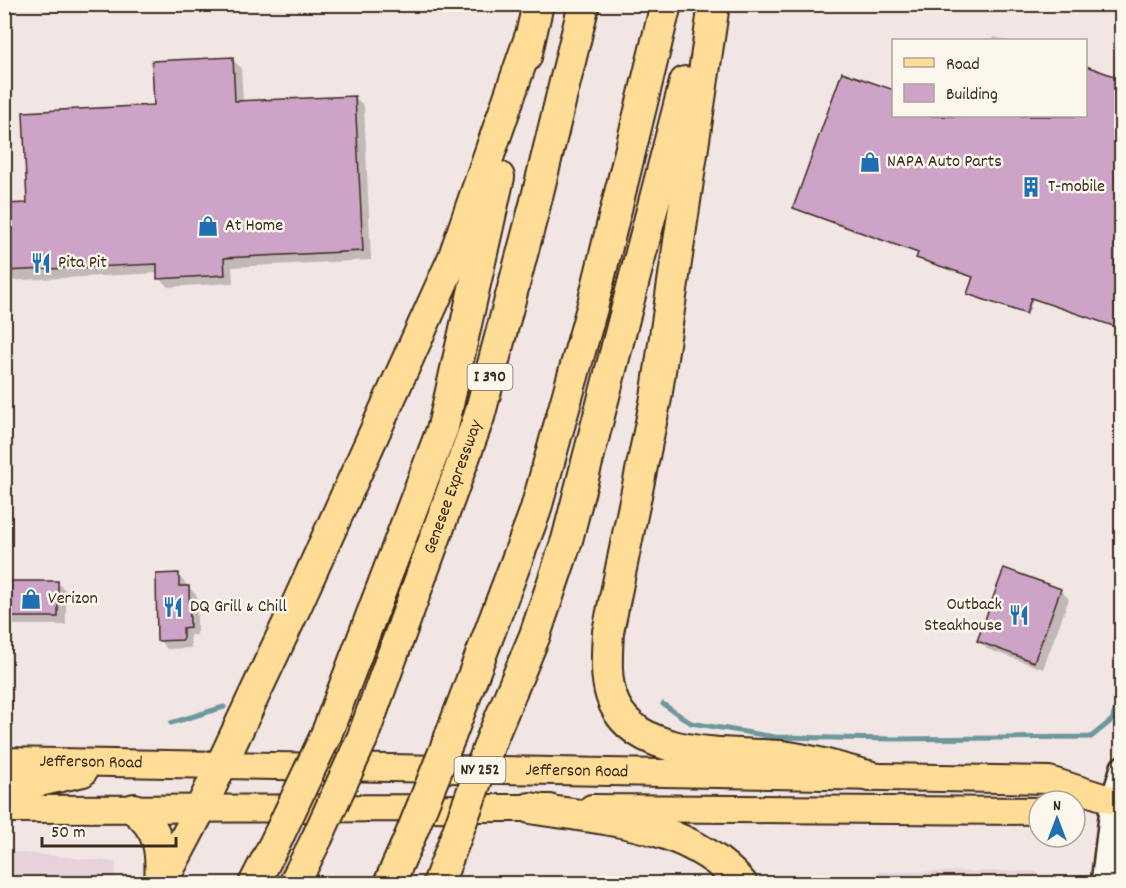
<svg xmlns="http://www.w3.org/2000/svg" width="1126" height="888" viewBox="0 0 1126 888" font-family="Dekko,sans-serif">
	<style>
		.built { fill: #e7d2dc }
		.shadow { fill: #0003 }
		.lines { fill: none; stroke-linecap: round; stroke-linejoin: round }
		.stream { stroke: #6e979b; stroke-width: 5 }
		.building { fill: #cda3c8; stroke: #3b2a1e; stroke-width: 1.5 }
		.minor-casing { stroke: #3b2a1e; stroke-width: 26 }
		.major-casing { stroke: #3b2a1e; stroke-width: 30 }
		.highway-casing { stroke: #3b2a1e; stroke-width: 34 }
		.minor { stroke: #fbf7ec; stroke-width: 21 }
		.major { stroke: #ffdd96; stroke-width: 26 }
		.highway { stroke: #ffdd96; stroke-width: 30 }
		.highway-bridge-casing { stroke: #3b2a1e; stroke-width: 34; stroke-linecap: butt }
		.highway-bridge { stroke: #ffdd96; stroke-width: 30 }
		.labels { text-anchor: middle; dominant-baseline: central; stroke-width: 5; stroke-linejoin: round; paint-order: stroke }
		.shield { fill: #fbf7ec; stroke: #75685c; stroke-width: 1.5 }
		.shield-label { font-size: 16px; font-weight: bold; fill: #3b2a1e }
		.poi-label { font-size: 18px; fill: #3b2a1e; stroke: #fbf7ec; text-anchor: start }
		.street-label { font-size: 18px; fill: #3b2a1e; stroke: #fbf7ec }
	</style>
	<rect width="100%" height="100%" fill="#f2e6e5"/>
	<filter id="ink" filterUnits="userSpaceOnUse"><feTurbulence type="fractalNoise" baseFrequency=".0167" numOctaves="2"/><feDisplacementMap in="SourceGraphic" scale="12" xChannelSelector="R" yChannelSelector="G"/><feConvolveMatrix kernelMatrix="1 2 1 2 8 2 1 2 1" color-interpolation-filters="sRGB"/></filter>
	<g filter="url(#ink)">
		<g class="built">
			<path d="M5 851 116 862 115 883H5Z"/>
			<path d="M1036 871 1048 883H869L879 872Z"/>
		</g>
		<g class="shadow">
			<path d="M994 37 1005 40H993Z"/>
			<path d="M232 59 241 68 243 102 355 97 364 106 371 260 232 267 233 283 168 287 159 278V273L4 281V197L7 205 29 204 156 106Z"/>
			<path d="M1086 68 1122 80V329L1033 299 1028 315 971 296 969 294 974 278 920 260V254L795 208 894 116 966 118 967 116H1086Z"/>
			<path d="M178 575 197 596V635H190L191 648 167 649 159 640Z"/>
			<path d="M4 583H58L66 591V625H4Z"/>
			<path d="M1060 590 1069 599 1043 669 987 649 979 640Z"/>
		</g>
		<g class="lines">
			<g class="stream">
				<path d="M663 704 691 723 775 737 894 739 1091 737 1112 720 1122 690"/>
				<path d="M171 723 224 707"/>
			</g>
		</g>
		<g class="building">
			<path d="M233 57 235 101 355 96 363 251 224 258 225 275 157 279V264L4 271V204L27 203 23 112 154 105 152 61Z"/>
			<path d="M1086 66 1122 79V329L1031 298 1026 314 967 294 973 277 916 258 918 253 793 208 842 72 894 90V116H1086Z"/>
			<path d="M1004 568 1061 589 1034 662 977 641Z"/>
			<path d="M179 573V586H189L190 627 183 628V640L157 641 156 574Z"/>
			<rect x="4" y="581" width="54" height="36"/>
		</g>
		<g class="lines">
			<g class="minor-casing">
				<path id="minor" d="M1102 884 1112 800 1122 767"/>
			</g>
			<g class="major-casing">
				<g id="major">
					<path id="s1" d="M4 761 1049 780 1112 800"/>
					<path d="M4 785H30L83 773"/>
					<path d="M592 808 1039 811"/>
					<path d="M4 809 550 808"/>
				</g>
			</g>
			<g class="highway-casing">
				<g id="highway">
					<path d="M714 4 656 398 608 632C607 653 605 675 611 695 630 760 728 752 780 756 810 759 840 769 869 776"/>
					<path d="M526 57 538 4"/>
					<path d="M326 735 443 427 499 177"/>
					<path d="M450 737 535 512 592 308 666 4"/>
					<path d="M492 738 535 635 567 540 685 82"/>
					<path id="s2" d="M362 739 479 417 535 205 584 4"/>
					<path d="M530 808C605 820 688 822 742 884"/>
					<path d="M134 809C160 829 162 851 160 883"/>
					<path d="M161 884 201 808 297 604 453 259 530 37"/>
					<path d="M254 884 276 841"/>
					<path d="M294 884 317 838"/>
					<path d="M389 884 409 839"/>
					<path d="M438 884 454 842"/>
				</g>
			</g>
			<use href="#minor" class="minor"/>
			<use href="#major" class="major"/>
			<use href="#highway" class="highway"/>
			<g class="highway-bridge-casing">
				<g id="highway-bridge">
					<path d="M317 838 362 739"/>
					<path d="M409 839 450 737"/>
					<path d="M276 841 326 735"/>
					<path d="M454 842 492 738"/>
				</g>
			</g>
			<use href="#highway-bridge" class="highway-bridge"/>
		</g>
	</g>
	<defs>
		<g id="shop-bare" transform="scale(1.62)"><path d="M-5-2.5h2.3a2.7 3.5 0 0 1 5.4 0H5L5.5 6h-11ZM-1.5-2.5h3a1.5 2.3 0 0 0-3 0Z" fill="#1f6fb2" stroke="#fbf7ec" stroke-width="2.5" paint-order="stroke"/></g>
		<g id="building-bare" transform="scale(1.62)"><path d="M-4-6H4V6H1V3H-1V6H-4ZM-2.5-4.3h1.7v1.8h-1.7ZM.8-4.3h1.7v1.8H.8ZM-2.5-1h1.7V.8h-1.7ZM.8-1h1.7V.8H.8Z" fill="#1f6fb2" stroke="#fbf7ec" stroke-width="2.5" paint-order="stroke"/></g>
		<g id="restaurant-bare" transform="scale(1.62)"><path d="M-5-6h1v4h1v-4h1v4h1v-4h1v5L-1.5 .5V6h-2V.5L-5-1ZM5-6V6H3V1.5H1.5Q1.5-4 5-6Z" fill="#1f6fb2" stroke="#fbf7ec" stroke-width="2.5" paint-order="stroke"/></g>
	</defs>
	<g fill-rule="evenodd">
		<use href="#shop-bare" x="870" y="162"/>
		<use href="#building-bare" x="1031" y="187"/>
		<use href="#shop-bare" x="208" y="226"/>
		<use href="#restaurant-bare" x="41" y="263"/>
		<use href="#shop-bare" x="31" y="599"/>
		<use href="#restaurant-bare" x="173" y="607"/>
		<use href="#restaurant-bare" x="1019" y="615"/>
	</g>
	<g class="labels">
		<g class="shield">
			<rect x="467.5" y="364" width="45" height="26" rx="4.5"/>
			<rect x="454.5" y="757" width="51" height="26" rx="4.5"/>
		</g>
		<g class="shield-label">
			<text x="490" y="377">I 390</text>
			<text x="480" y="770">NY 252</text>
		</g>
		<g class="poi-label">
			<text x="887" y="162">NAPA Auto Parts</text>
			<text x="1048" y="187">T-mobile</text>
			<text x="225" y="226">At Home</text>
			<text x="58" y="263">Pita Pit</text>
			<text x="48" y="599">Verizon</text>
			<text x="1002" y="605" text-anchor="end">Outback<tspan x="1002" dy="21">Steakhouse</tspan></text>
			<text x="190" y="607">DQ Grill &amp; Chill</text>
		</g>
		<g class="street-label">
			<text stroke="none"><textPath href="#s2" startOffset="268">Genesee Expressway</textPath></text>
			<text stroke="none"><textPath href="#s1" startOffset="87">Jefferson Road</textPath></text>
			<text stroke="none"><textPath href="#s1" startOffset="573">Jefferson Road</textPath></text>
		</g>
	</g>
	<rect width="1126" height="888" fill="none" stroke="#fbf7ec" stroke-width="24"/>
	<rect x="12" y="12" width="1102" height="864" fill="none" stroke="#3b2a1e" stroke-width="2" filter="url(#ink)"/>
	<rect x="892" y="39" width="195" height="78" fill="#fbf7ec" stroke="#aea59a" stroke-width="1.5"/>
	<rect x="904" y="58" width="30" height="9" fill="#ffdd96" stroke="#aea59a" stroke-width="1.5"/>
	<text x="946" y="69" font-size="18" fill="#3b2a1e">Road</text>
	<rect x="904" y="84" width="30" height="18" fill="#cda3c8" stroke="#aea59a" stroke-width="1.5"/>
	<text x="946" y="99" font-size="18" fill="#3b2a1e">Building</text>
	<g transform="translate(1057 819)"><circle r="28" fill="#fbf7ec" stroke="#aea59a" stroke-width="1.5"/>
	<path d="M0-4.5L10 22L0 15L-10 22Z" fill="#1f6fb2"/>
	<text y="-9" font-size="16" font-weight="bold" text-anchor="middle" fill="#3b2a1e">N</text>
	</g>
	<path d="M42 837v9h134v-9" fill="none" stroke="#3b2a1e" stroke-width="3"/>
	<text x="51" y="837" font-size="18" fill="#3b2a1e" stroke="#fbf7ec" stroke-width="4.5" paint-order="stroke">50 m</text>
</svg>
